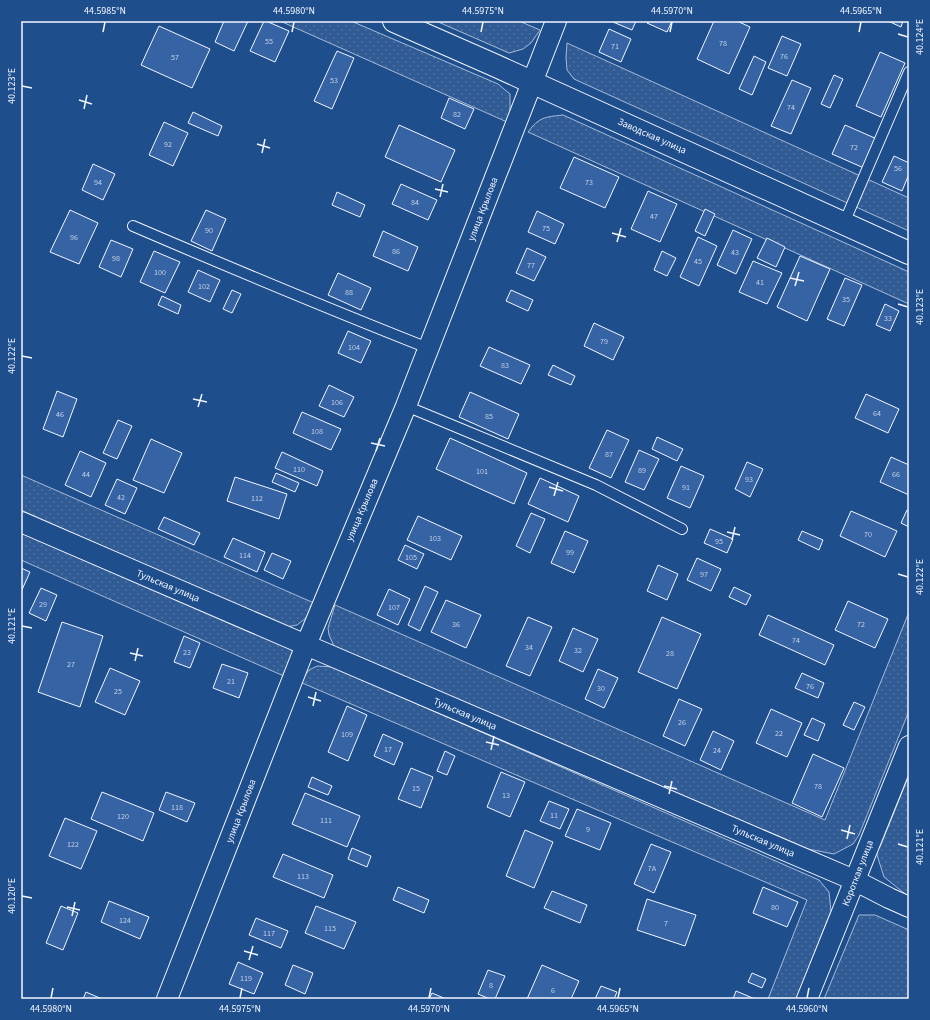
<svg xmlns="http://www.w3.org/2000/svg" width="930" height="1020" viewBox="0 0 930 1020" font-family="'Source Sans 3',sans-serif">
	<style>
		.grass { fill: url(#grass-dots); stroke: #a8bbd7 }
		.building { fill: #3563a3; stroke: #f2f6ff }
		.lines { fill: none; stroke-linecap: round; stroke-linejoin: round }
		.service-casing { stroke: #f2f6ff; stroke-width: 12 }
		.minor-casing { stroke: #f2f6ff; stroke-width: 22 }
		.secondary-casing { stroke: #f2f6ff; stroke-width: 24 }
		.service { stroke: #1f4e8c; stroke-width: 10 }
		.minor { stroke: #1f4e8c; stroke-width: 20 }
		.secondary { stroke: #1f4e8c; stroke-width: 22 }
		.ticks { fill: none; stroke: #f2f6ff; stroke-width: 1.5 }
		.labels { text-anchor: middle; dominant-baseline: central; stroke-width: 3; stroke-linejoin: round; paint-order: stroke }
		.number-label { font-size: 8px; fill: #c3d1e8 }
		.street-label { font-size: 10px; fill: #f2f6ff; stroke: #1f4e8c }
		.neatline { fill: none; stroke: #f2f6ff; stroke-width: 1.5 }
		.ticks-label { font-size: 10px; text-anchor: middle; fill: #f2f6ff }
	</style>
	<defs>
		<pattern id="grass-dots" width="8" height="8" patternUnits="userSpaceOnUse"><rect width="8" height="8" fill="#305b95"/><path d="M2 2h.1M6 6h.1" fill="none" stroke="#4e73a5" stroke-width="1.8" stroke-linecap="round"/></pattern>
	</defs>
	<rect width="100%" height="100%" fill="#1f4e8c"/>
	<g class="grass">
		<path d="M280 21H351L498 84 510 94V113L507 122Z"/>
		<path d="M436 21H519L540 30 531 43 523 49 509 53Z"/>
		<path d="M567 43 909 198V231L574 79 567 70 566 58Z"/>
		<path d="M563 115 909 272V304L528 132C539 117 545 117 563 115Z"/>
		<path d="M21 475 314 603 306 618 297 625 286 627 21 510Z"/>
		<path d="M21 533 290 647 295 656 286 677 21 560Z"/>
		<path d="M335 605 825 820 909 612V711L859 835 853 844 834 854 808 849 334 646 329 635 328 628Z"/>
		<path d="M317 666 333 667 819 880 829 892 831 911 796 999H768L807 900 300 682 309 670Z"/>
		<path d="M909 775V897L884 877 876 852 880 847Z"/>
		<path d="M859 915H875L909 930V999H824Z"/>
	</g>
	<g class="building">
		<path d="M224 21H248L234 51 215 42Z"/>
		<path d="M264 21H266L289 31 275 62 250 51Z"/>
		<path d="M614 21H636L632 30 613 22Z"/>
		<path d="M648 21H672L667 32 647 23Z"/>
		<path d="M714 21H737L750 27 729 74 697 59Z"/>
		<path d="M888 21H903L901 27Z"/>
		<path d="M159 26 210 49 192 88 141 65Z"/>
		<path d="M609 29 631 39 621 62 599 52Z"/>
		<path d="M782 36 801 44 787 76 768 68Z"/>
		<path d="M337 51 354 58 332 109 314 101Z"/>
		<path d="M880 52 905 63 881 117 856 106Z"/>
		<path d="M754 56 766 62 752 95 739 89Z"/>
		<path d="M834 75 843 79 830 108 821 104Z"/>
		<path d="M792 80 811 88 791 134 771 126Z"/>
		<path d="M449 98 474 109 465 129 441 118Z"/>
		<path d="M193 112 222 126 218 136 188 123Z"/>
		<path d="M164 122 188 133 173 166 149 155Z"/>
		<path d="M399 125 455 150 441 182 385 157Z"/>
		<path d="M845 125 877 139 864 168 832 154Z"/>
		<path d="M894 156 909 163V174L902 191 882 182Z"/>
		<path d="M574 157 619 177 605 208 560 188Z"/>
		<path d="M93 164 115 174 103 200 82 190Z"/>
		<path d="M401 184 437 200 428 220 392 204Z"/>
		<path d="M648 191 677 204 660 242 631 229Z"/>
		<path d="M337 192 365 205 360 217 332 205Z"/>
		<path d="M705 209 715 214 705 236 695 231Z"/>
		<path d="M70 210 98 223 79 264 50 252Z"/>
		<path d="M206 210 226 219 212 251 191 241Z"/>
		<path d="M537 211 564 224 555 244 528 232Z"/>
		<path d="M733 230 752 239 736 274 717 265Z"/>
		<path d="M383 231 418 247 408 271 373 256Z"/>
		<path d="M698 237 717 246 699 286 680 277Z"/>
		<path d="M767 238 785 247 776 267 757 258Z"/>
		<path d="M111 240 133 249 121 277 99 267Z"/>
		<path d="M527 248 546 257 534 281 516 273Z"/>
		<path d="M154 251 180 262 165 293 140 282Z"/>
		<path d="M662 251 676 258 667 276 654 270Z"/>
		<path d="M800 256 830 269 807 321 777 307Z"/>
		<path d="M753 261 782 273 767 304 739 292Z"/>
		<path d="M198 270 220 280 210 302 188 292Z"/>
		<path d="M338 273 371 288 361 310 328 295Z"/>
		<path d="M845 278 862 285 844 326 827 319Z"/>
		<path d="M232 290 241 294 232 313 223 309Z"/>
		<path d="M511 290 533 300 528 311 506 301Z"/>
		<path d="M162 296 181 305 178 314 158 305Z"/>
		<path d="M885 304 899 311 890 331 876 325Z"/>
		<path d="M594 323 624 337 613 360 584 346Z"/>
		<path d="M348 331 371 341 361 363 338 353Z"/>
		<path d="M489 347 530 365 521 384 480 366Z"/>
		<path d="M553 365 575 376 571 385 548 375Z"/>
		<path d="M329 385 354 397 344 417 319 406Z"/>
		<path d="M57 391 77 399 63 437 43 429Z"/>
		<path d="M470 392 519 414 508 439 459 417Z"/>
		<path d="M866 394 899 409 888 433 855 418Z"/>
		<path d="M302 412 341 429 331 450 293 433Z"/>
		<path d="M118 420 132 426 117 459 103 453Z"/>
		<path d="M607 430 629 440 611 478 589 468Z"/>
		<path d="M657 437 683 449 677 461 652 449Z"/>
		<path d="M450 438 527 473 514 504 436 469Z"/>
		<path d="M151 439 182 453 164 493 133 480Z"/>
		<path d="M639 450 659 459 644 490 625 482Z"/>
		<path d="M80 451 106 463 91 497 65 485Z"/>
		<path d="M282 452 323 471 317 486 275 468Z"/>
		<path d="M891 457 909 465V495L880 482Z"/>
		<path d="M747 462 763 469 750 497 735 489Z"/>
		<path d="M681 466 704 476 690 508 667 498Z"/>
		<path d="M276 473 299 483 295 492 272 482Z"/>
		<path d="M235 477 287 494 279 519 227 501Z"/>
		<path d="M540 478 579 496 568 522 528 504Z"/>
		<path d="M117 479 137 488 125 514 105 505Z"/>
		<path d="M907 510 909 511V527L901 523Z"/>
		<path d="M851 511 897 531 885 557 840 536Z"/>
		<path d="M531 513 545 519 530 553 516 546Z"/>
		<path d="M418 516 462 536 451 560 407 540Z"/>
		<path d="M164 517 200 533 194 545 158 529Z"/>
		<path d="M710 529 733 539 727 553 704 543Z"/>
		<path d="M565 531 588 541 574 573 551 563Z"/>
		<path d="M802 531 823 540 819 550 798 540Z"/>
		<path d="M233 538 265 552 257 572 224 557Z"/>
		<path d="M405 545 424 554 417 569 398 560Z"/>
		<path d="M272 553 291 561 283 579 264 570Z"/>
		<path d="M697 558 721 569 711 591 687 580Z"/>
		<path d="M658 565 678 574 667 600 647 591Z"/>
		<path d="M21 568 30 572 21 592Z"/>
		<path d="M425 586 438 592 420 631 408 625Z"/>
		<path d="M734 587 751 595 746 605 729 597Z"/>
		<path d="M41 588 57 595 46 621 29 613Z"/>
		<path d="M389 589 410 599 398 625 377 615Z"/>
		<path d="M446 600 481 615 466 648 431 632Z"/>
		<path d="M848 601 888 619 875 648 835 630Z"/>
		<path d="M768 615 834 645 825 665 759 635Z"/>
		<path d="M528 617 552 627 530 676 506 666Z"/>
		<path d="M662 617 701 634 677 689 638 672Z"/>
		<path d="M62 622 103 636 80 707 38 692Z"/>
		<path d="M573 628 598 639 583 672 559 661Z"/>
		<path d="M184 636 200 643 190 668 174 662Z"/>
		<path d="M222 664 248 673 239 698 213 688Z"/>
		<path d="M110 668 140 681 125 715 95 702Z"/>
		<path d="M598 669 618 678 604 708 585 699Z"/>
		<path d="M802 673 824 683 818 698 795 688Z"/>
		<path d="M679 699 702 709 685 746 663 736Z"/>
		<path d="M854 702 865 707 854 730 843 725Z"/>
		<path d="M347 706 367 715 348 761 328 752Z"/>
		<path d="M771 709 802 723 787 757 756 743Z"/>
		<path d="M812 718 825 724 818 741 804 735Z"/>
		<path d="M713 731 734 741 721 770 700 760Z"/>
		<path d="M383 734 403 743 394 765 374 756Z"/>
		<path d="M445 751 455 756 447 775 437 771Z"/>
		<path d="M813 754 844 768 822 817 792 803Z"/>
		<path d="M411 768 433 777 421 808 398 799Z"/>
		<path d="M501 772 525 782 510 817 487 807Z"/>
		<path d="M312 777 332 786 328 795 308 787Z"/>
		<path d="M102 792 154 813 143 841 91 819Z"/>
		<path d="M166 792 195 803 187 822 159 810Z"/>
		<path d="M305 793 360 816 347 847 292 824Z"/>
		<path d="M549 801 569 809 560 829 540 821Z"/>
		<path d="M577 809 611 823 600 850 565 836Z"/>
		<path d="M65 818 97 831 81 869 49 856Z"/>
		<path d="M525 830 553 842 534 888 506 876Z"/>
		<path d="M651 844 671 852 654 893 634 884Z"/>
		<path d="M352 848 371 856 367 867 348 859Z"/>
		<path d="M283 854 333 875 324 898 273 877Z"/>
		<path d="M398 887 429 900 424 913 393 900Z"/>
		<path d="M763 887 798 902 787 927 753 913Z"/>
		<path d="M552 891 587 905 580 923 544 908Z"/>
		<path d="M647 899 696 915 685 946 637 930Z"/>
		<path d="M109 901 149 917 140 939 101 922Z"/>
		<path d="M61 906 78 913 63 950 46 943Z"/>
		<path d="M316 906 356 922 344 949 305 933Z"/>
		<path d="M256 918 288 931 281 948 249 935Z"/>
		<path d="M238 962 263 973 254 994 229 984Z"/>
		<path d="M293 965 313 973 305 994 285 985Z"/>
		<path d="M542 965 579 981 571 999H527Z"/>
		<path d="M488 970 505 976 495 999H490L478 994Z"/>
		<path d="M752 973 766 979 762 988 748 982Z"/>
		<path d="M601 986 617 992 614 999H595Z"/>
		<path d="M736 991 755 999H733Z"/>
		<path d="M86 992 102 999H83Z"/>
		<path d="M432 993 446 999H429Z"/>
	</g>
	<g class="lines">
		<g class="service-casing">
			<g id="service">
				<path d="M844 223 909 72"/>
				<path d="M133 226C231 268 329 309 428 348"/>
				<path d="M406 406 596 485 682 529"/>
			</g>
		</g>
		<g class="minor-casing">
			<g id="minor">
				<path d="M21 522 306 645 854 880 889 898 909 907"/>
				<path d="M167 999 306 645 406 406 556 21"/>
				<path d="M807 999 909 746"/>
			</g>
		</g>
		<g class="secondary-casing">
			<path id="secondary" d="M394 21 494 65 909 253"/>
		</g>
		<use href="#service" class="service"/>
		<use href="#minor" class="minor"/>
		<use href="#secondary" class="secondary"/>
	</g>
	<path class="ticks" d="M103 32 105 22M292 32 294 22M481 32 483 22M670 32 672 22M859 32 861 22M898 34 908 37M22 86 32 88M79 100 92 104M84 109 87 95M257 144 270 148M262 153 265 139M435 189 448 192M440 197 443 184M612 233 626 237M617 242 621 228M790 278 804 281M795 286 799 272M898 304 908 307M22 356 32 358M193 399 207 402M198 407 202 394M371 443 385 446M376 451 380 438M549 487 563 491M554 496 558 482M727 532 740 535M732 540 735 527M898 574 908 577M22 626 32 628M130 653 143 656M135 661 138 648M308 697 321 701M313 706 316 692M486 742 499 745M491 750 494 736M664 786 677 789M669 794 672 781M841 830 855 834M847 839 850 825M898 844 908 847M22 896 32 898M67 907 80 910M72 916 75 902M244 951 258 955M249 960 253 946M51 998 53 988M240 998 242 988M429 998 431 988M618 998 620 988M807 998 809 988"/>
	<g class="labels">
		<g class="number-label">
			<text x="269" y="41">55</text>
			<text x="723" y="43">78</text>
			<text x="615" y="46">71</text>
			<text x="784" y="56">76</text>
			<text x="175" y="57">57</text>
			<text x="334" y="80">53</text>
			<text x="791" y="107">74</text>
			<text x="457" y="114">82</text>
			<text x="168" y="144">92</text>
			<text x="854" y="147">72</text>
			<text x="898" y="168">56</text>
			<text x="98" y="182">94</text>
			<text x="589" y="182">73</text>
			<text x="415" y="202">84</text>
			<text x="654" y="216">47</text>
			<text x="546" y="228">75</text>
			<text x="209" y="230">90</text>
			<text x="74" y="237">96</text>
			<text x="396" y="251">86</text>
			<text x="735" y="252">43</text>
			<text x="116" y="258">98</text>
			<text x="698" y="261">45</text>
			<text x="531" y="265">77</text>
			<text x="160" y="272">100</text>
			<text x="760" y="282">41</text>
			<text x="204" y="286">102</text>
			<text x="349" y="292">88</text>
			<text x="846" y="299">35</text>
			<text x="888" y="318">33</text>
			<text x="604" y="341">79</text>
			<text x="354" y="347">104</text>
			<text x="505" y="365">83</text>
			<text x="337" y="402">106</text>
			<text x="877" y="413">64</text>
			<text x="60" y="414">46</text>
			<text x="489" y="416">85</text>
			<text x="317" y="431">108</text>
			<text x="609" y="454">87</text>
			<text x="299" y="469">110</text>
			<text x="642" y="470">89</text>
			<text x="482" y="471">101</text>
			<text x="86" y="474">44</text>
			<text x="896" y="474">66</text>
			<text x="749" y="479">93</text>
			<text x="686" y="487">91</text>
			<text x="121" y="497">42</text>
			<text x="257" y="498">112</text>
			<text x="868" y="534">70</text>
			<text x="435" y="538">103</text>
			<text x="719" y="541">95</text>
			<text x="570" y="552">99</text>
			<text x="245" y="555">114</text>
			<text x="411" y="557">105</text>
			<text x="704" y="574">97</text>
			<text x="43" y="604">29</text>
			<text x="394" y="607">107</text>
			<text x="456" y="624">36</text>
			<text x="861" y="624">72</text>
			<text x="796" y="640">74</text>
			<text x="529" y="647">34</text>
			<text x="578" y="650">32</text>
			<text x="187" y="652">23</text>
			<text x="670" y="653">28</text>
			<text x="71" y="664">27</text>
			<text x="231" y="681">21</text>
			<text x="810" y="686">76</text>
			<text x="601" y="688">30</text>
			<text x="118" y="691">25</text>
			<text x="682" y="722">26</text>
			<text x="779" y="733">22</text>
			<text x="347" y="734">109</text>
			<text x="388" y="749">17</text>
			<text x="717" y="750">24</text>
			<text x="818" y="786">78</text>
			<text x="416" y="788">15</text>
			<text x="506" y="795">13</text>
			<text x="177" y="807">118</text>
			<text x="554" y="815">11</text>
			<text x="123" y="816">120</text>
			<text x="326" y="820">111</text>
			<text x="588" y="829">9</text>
			<text x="73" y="844">122</text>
			<text x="652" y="868">7А</text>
			<text x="303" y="876">113</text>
			<text x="775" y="907">80</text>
			<text x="125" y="920">124</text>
			<text x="666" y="923">7</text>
			<text x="330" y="928">115</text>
			<text x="269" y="933">117</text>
			<text x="246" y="978">119</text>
			<text x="491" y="985">8</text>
			<text x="553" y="990">6</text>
		</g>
		<g class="street-label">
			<text transform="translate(652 136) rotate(24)">Заводская улица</text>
			<text transform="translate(483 209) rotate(-69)">улица Крылова</text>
			<text transform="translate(362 510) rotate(-67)">улица Крылова</text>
			<text transform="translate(168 586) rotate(23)">Тульская улица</text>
			<text transform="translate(465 714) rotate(23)">Тульская улица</text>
			<text transform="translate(241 811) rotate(-69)">улица Крылова</text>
			<text transform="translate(763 841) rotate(23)">Тульская улица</text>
			<text transform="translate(858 873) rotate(-69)">Короткая улица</text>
		</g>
	</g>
	<rect width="930" height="1020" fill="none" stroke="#1f4e8c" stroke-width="44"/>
	<rect x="22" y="22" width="886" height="976" class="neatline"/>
	<g class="ticks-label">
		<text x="105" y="14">44.5985°N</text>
		<text x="294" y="14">44.5980°N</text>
		<text x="483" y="14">44.5975°N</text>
		<text x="672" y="14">44.5970°N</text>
		<text x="861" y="14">44.5965°N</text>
		<text transform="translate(919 37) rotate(-90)" y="4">40.124°E</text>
		<text transform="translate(11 86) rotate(-90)" y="4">40.123°E</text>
		<text transform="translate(919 307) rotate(-90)" y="4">40.123°E</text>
		<text transform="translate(11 356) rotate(-90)" y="4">40.122°E</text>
		<text transform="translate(919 577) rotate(-90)" y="4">40.122°E</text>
		<text transform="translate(11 626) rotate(-90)" y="4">40.121°E</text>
		<text transform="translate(919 847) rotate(-90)" y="4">40.121°E</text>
		<text transform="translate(11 896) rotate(-90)" y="4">40.120°E</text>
		<text x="51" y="1012">44.5980°N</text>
		<text x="240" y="1012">44.5975°N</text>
		<text x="429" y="1012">44.5970°N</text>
		<text x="618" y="1012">44.5965°N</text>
		<text x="807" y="1012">44.5960°N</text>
	</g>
</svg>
